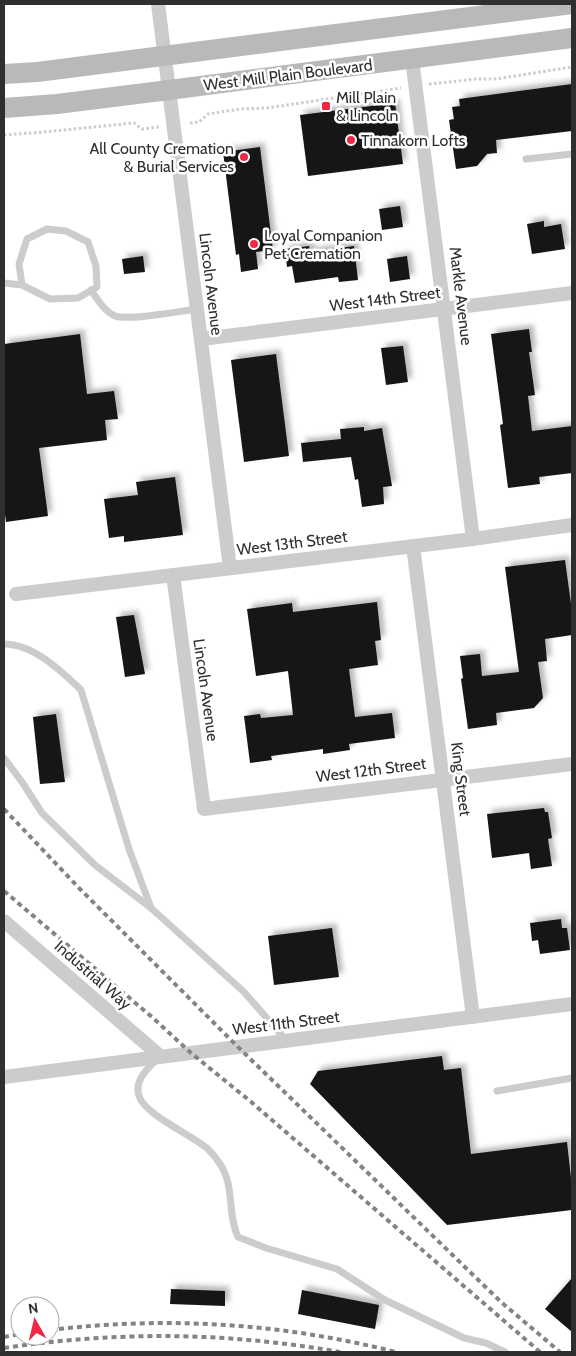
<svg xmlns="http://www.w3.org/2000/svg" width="576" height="1356" viewBox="0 0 576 1356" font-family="Cabin,sans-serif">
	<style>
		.building { fill: #161616; filter: url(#shadow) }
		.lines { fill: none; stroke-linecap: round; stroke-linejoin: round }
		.path { stroke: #ccc; stroke-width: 3; stroke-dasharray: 2.5 2.5; stroke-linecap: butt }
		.service { stroke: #ccc; stroke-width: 7 }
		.minor { stroke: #ccc; stroke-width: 14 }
		.secondary { stroke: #b9b9b9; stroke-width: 20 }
		.rail { stroke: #848484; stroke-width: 4; stroke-dasharray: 5 4; stroke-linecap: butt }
		.poi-dot { fill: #ef2945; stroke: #fff; stroke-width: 2 }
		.labels { text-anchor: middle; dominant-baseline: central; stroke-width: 5; stroke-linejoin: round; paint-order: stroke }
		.street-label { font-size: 16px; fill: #2f2f2f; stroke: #fff }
		.poi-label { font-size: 16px; fill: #2f2f2f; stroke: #fff; text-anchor: start }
	</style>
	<defs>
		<filter id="shadow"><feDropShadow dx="4.5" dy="-4.5" stdDeviation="2.5" flood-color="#0004"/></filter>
	</defs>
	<rect width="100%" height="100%" fill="#fff"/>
	<g class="building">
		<path d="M572 84V131L496 140 497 153 487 154 477 166 456 169 449 120 454 119 452 107 460 106 459 99Z"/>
		<path d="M395 103 403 164 308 176 300 115Z"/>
		<path d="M260 147 273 250 256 252 258 269 241 272 239 254 236 255 223 152Z"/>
		<path d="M400 206 403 227 382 230 379 209Z"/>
		<path d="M544 221V227L561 224 565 249 532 254 527 224Z"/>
		<path d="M309 246 310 252 354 246 358 280 339 282 338 277 295 283 292 266 287 267 285 249Z"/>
		<path d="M143 256 145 272 124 274 122 259Z"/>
		<path d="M407 256 410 279 390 282 387 259Z"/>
		<path d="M529 329 532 352H529L535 395 528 396 532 431 572 426V473L539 477 540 484 508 488 500 425 503 424 491 334Z"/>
		<path d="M80 334 87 394 114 391 118 419 105 420 107 440 39 448 48 516 6 522 4 507V344Z"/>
		<path d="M403 346 408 382 386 385 381 348Z"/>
		<path d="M276 354 289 456 244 462 231 360Z"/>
		<path d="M364 427V431L382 428 392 486 383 487 384 504 362 507 358 479 355 480 351 457 303 462 301 443 341 439 340 429Z"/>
		<path d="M175 477 183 535 124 542V536L109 538 104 499 138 495 136 482Z"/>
		<path d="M565 560 572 611V635L545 639 547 661 538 662 543 698 534 708 496 713 497 725 468 729 461 679 463 678 460 656 480 654 482 676 519 672 505 567Z"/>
		<path d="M377 602 381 640 375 641 378 665 349 669 355 717 392 713 395 738 349 744 350 750 323 754V749L271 756 272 760 250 763 244 716 260 714 261 718 293 715 288 671 256 676 247 609 292 603 293 612Z"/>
		<path d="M134 615 145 674 125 677 116 617Z"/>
		<path d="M56 714 65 782 40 784 33 717Z"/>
		<path d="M544 808 545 812H548L552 838 548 839 552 866 531 869 529 853 492 858 487 814Z"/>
		<path d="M561 919 562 928H567L570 950 540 954 538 940 532 941 530 923Z"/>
		<path d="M332 928 339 977 274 985 268 936Z"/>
		<path d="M442 1056 444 1070 461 1068 471 1154 567 1142 572 1187V1210L447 1225 310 1084 318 1071Z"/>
		<path d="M572 1278V1332L545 1309Z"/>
		<path d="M171 1289 225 1291V1306L170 1304Z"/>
		<path d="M302 1290 379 1305 375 1329 298 1314Z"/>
	</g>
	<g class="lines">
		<g class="path">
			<path d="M429 84 477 79H496L572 67"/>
			<path d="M190 123 199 122 208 114 240 109 267 108 401 88"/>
			<path d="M4 135 44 132 134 123 142 129 159 127"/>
		</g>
		<g class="service">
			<path d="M526 159 572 154"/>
			<path d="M4 283 22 285 50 299 78 298 97 287 96 266 88 242 66 231 47 229 27 239 19 264 22 285"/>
			<path d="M91 290C98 300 104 311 115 316 129 321 180 311 197 309"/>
			<path d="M4 644C33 644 60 670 81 690L129 849 151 908"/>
			<path d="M4 758 22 782 42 813 95 865 151 908 244 992 286 1040"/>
			<path d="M156 1060C147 1069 134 1081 139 1096 145 1115 192 1135 208 1149 212 1153 217 1159 220 1164 235 1186 227 1214 238 1237L266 1248 337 1269 385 1300 464 1338 486 1343 505 1352"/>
			<path d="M497 1091 572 1078"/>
		</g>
		<g class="minor">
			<path d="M158 4 230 568"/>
			<path d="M412 59 473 539"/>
			<path d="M201 339 572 293"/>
			<path d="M413 546 473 1017"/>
			<path d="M173 575 204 809 572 764"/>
			<path d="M16 594 473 539 572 525"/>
			<path d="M4 921 160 1056"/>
			<path d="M4 1077 572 1004"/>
		</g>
		<g class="secondary">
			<path d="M4 74 37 72 572 4"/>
			<path d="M4 108 57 104 169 90 572 38"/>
		</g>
		<g class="rail">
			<path d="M4 809 80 889 237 1046 501 1302 560 1352"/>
			<path d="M4 891 153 1018 191 1053 250 1101 540 1352"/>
			<path d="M50 1330C168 1316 280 1323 396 1352"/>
			<path d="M4 1337 20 1334"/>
			<path d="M4 1348C120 1331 225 1332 340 1352"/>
		</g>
	</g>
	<g class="poi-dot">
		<rect x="321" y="101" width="10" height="10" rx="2.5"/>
		<circle cx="351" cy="140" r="5"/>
		<circle cx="244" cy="157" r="5"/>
		<circle cx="254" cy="244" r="5"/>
	</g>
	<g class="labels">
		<g class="street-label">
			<text transform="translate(288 75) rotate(-7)">West Mill Plain Boulevard</text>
			<text transform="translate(211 284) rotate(83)">Lincoln Avenue</text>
			<text transform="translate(461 296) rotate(83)">Markle Avenue</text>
			<text transform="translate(385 299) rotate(-7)">West 14th Street</text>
			<text transform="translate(292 543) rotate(-7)">West 13th Street</text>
			<text transform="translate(206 690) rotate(82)">Lincoln Avenue</text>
			<text transform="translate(371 770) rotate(-7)">West 12th Street</text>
			<text transform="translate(461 779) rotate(83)">King Street</text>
			<text transform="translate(93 975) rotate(41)">Industrial Way</text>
			<text transform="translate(286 1023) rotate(-7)">West 11th Street</text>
		</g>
		<g class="poi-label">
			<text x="336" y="97">Mill Plain<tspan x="336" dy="18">&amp; Lincoln</tspan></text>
			<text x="361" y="140">Tinnakorn Lofts</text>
			<text x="234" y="148" text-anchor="end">All County Cremation<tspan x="234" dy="18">&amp; Burial Services</tspan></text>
			<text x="264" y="235">Loyal Companion<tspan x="264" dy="18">Pet Cremation</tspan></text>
		</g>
	</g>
	<rect width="576" height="1356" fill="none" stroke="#2f2f2f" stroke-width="10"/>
	<g transform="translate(35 1321) rotate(352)"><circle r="24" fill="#ffffff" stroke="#acacac"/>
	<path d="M0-4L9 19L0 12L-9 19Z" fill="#ef2945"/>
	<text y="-8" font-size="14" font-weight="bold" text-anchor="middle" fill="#2f2f2f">N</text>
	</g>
</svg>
